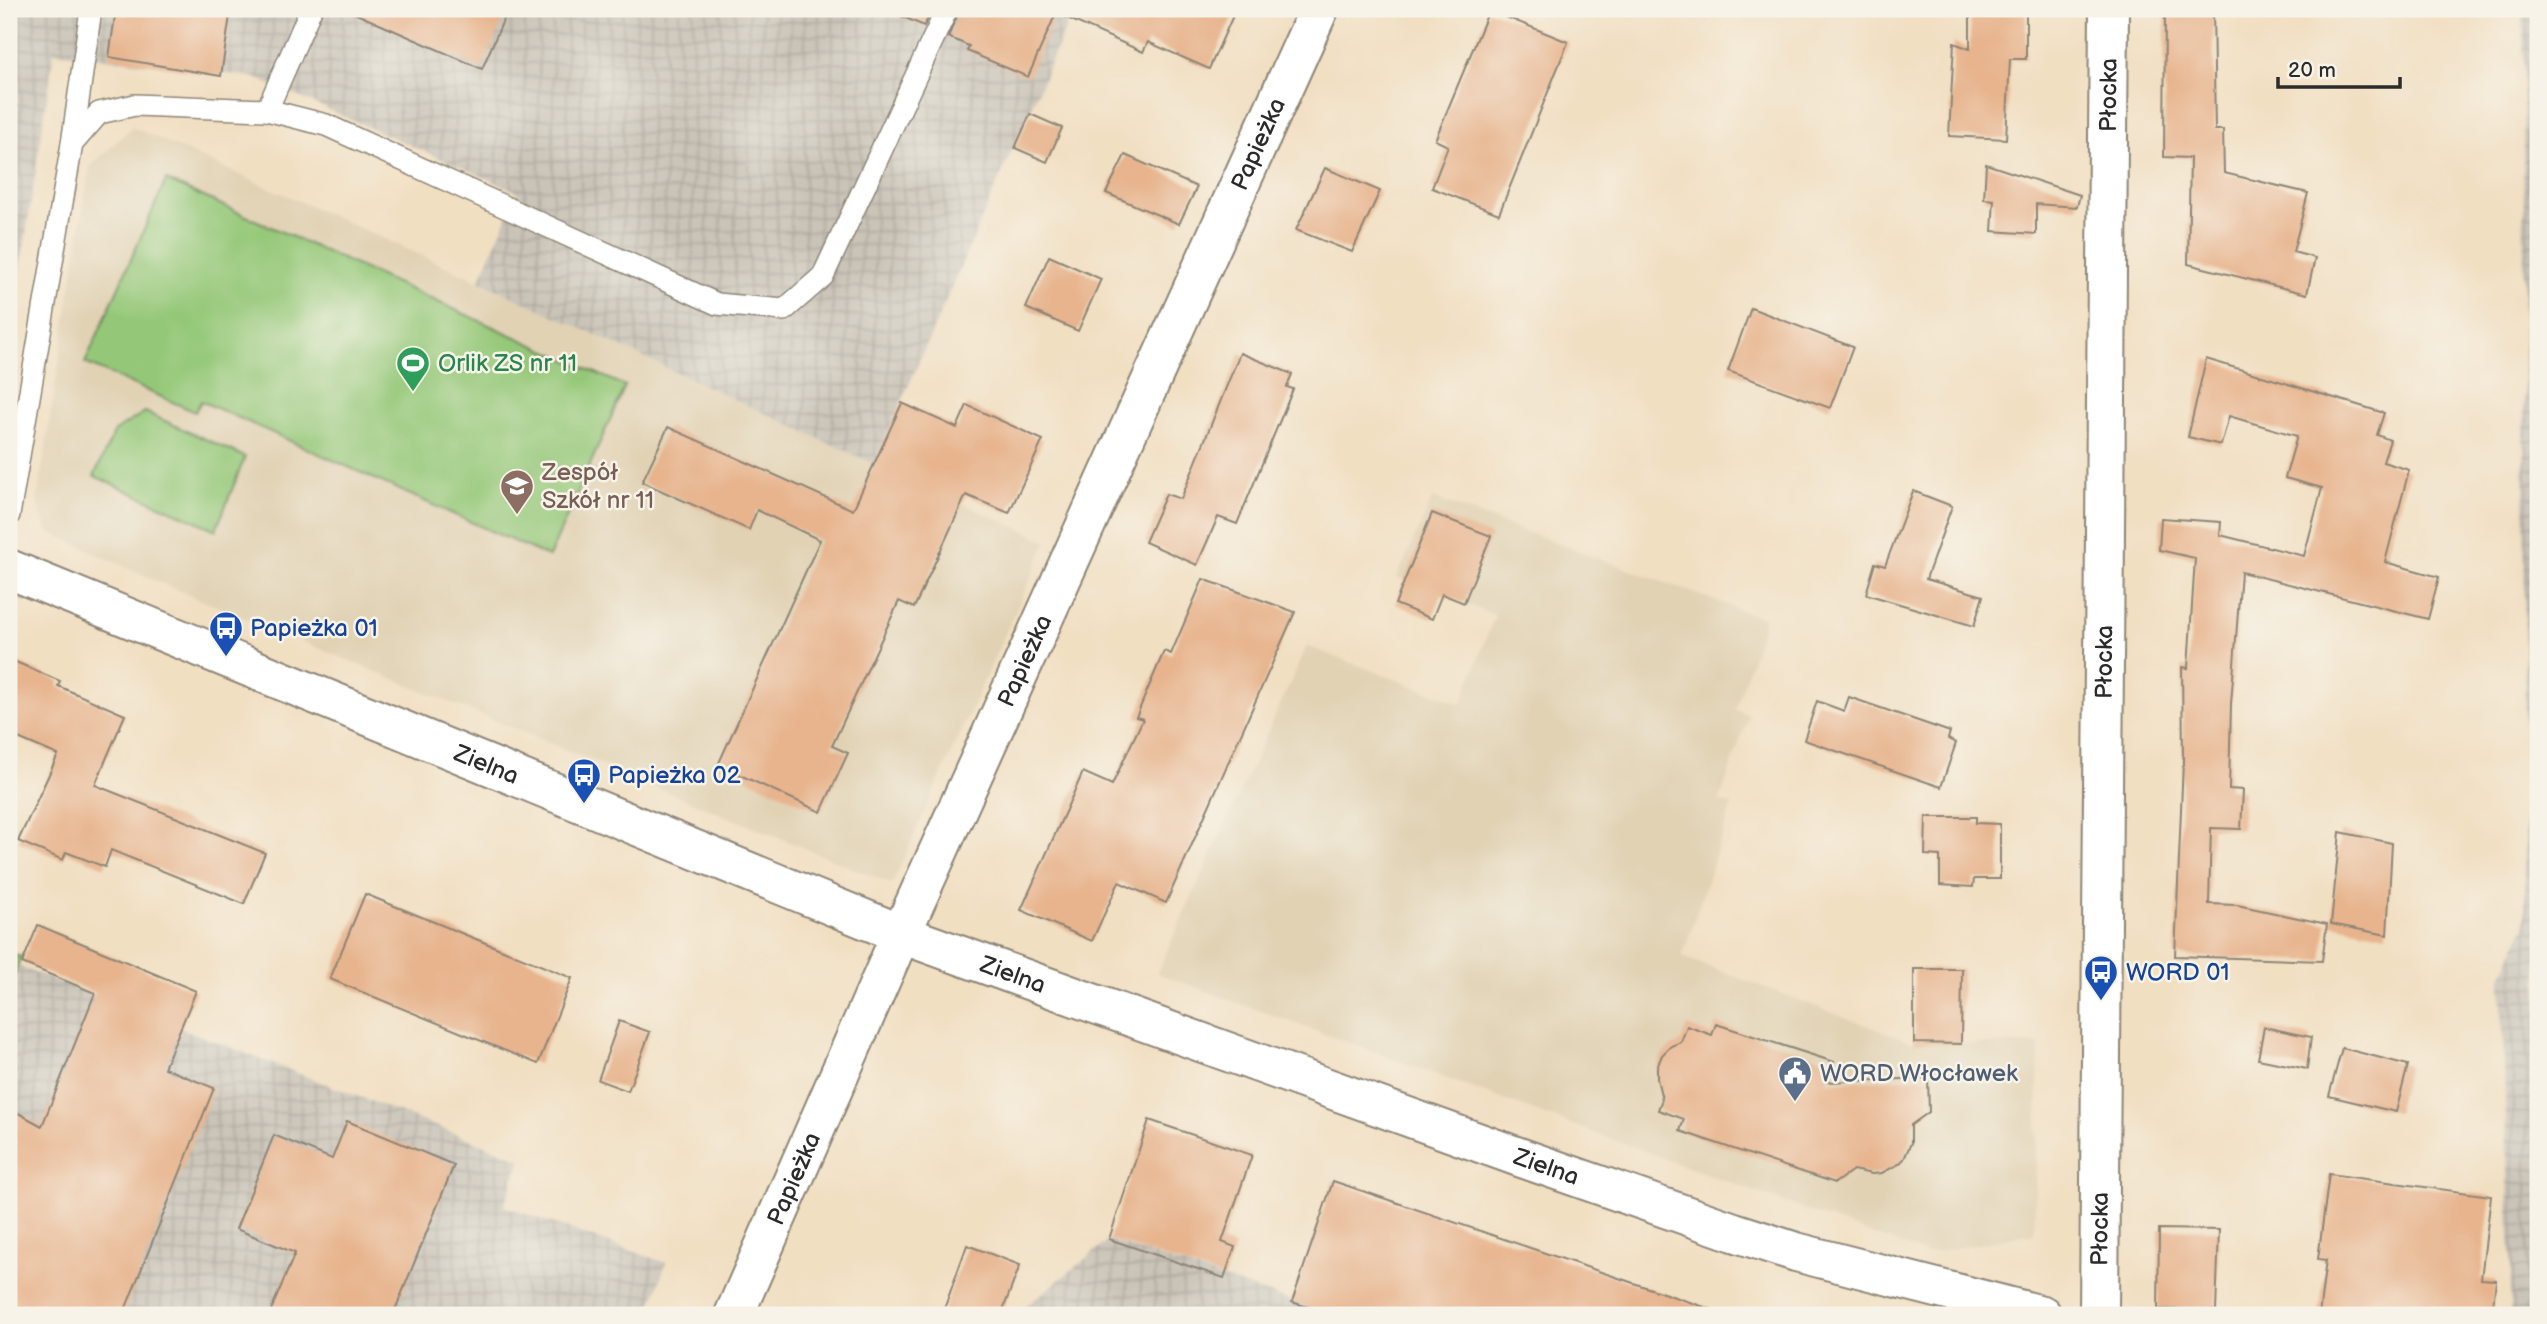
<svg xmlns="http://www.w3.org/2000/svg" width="2547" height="1324" viewBox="0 0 2547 1324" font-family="'Balsamiq Sans',sans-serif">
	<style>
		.built { fill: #e1d2b4 }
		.industrial { fill: url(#industrial-grid) }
		.green { fill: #94c878; stroke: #607a52; stroke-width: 2 }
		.building { fill: #e7b48d }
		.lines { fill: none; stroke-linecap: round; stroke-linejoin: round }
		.service-casing { stroke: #8e8576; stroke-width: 24 }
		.minor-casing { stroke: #8e8576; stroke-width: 42 }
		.tertiary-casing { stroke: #8e8576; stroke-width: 42 }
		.service { stroke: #fff; stroke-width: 21 }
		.minor { stroke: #fff; stroke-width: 38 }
		.tertiary { stroke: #fff; stroke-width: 38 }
		.labels { text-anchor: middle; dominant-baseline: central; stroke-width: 5; stroke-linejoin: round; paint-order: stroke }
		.street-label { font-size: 24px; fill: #2b2b2b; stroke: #f7f3e8 }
		.leisure-label { font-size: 24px; fill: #27864d; stroke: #f7f3e8; text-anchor: start }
		.education-label { font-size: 24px; fill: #785e54; stroke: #f7f3e8; text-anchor: start }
		.transit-label { font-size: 24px; fill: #164399; stroke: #f7f3e8; text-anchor: start }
		.service-label { font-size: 24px; fill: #4e5e75; stroke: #f7f3e8; text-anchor: start }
	</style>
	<defs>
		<pattern id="industrial-grid" width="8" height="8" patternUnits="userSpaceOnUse" patternTransform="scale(1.75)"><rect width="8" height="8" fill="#c9c3b8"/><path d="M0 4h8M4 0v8" fill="none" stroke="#ada89e"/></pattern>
	</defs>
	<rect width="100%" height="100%" fill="#f7f3e8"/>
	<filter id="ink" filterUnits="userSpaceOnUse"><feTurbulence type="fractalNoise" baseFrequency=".0143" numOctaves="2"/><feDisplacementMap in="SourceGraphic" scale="14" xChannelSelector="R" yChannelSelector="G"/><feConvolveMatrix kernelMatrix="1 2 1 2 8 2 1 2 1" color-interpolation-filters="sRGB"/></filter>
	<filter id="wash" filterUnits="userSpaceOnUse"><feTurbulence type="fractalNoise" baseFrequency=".00686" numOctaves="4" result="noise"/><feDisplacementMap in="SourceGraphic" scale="28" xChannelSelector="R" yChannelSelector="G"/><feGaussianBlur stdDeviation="1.57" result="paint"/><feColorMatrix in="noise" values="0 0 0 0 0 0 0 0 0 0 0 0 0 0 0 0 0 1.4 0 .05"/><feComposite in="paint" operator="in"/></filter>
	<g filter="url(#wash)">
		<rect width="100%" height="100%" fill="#f1dfc2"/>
		<g class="built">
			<path d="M132 127 479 281 874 464 1047 541 892 884 170 587 47 531 37 502 90 167Z"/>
			<path d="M1433 498 1765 619 1735 710 1749 715 1719 801 1732 805 1682 957 1914 1043 2039 1044 2034 1233 1926 1254 1157 973 1307 646 1461 704 1495 615 1397 577Z"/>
		</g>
		<g class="industrial">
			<path d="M9 9H1074L874 464 479 281 518 192 253 77 54 52 9 344Z"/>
			<path d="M2523 9H2538V1315H2510L2511 1267 2501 980 2525 925Z"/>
			<path d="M18 966 521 1159 504 1206 666 1263 648 1315H9V989Z"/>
			<path d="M1109 1240 1332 1315H1015Z"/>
		</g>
		<g class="green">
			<path d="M166 180 625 386 549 557 201 401 195 412 85 363Z"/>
			<path d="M145 412 245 457 216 530 94 476 115 431Z"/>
			<path d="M9 953 21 957 9 989Z"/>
		</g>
		<g id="blocks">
			<g class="building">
				<path d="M116 9H231L221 76 109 57Z"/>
				<path d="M345 9H508L482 69Z"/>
				<path d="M885 9H933L924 26Z"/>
				<path d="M960 9H1236L1209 69 1148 42 1143 52 1056 13 1028 77 967 51 969 46 948 37Z"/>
				<path d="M1970 9H2026V59H2010L2006 139 1949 136 1954 43 1970 49Z"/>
				<path d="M2165 9H2213L2215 130H2223L2224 173 2308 193 2293 252 2315 258 2307 294 2188 264 2190 158 2164 157Z"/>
				<path d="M1489 10 1568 42 1499 214 1432 188 1448 146 1435 140Z"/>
				<path d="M1030 114 1062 128 1047 162 1015 148Z"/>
				<path d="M1125 155 1197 187 1179 224 1106 193Z"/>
				<path d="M1986 164 2080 195 2077 207 2036 204V234L1992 231 1994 200 1984 199Z"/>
				<path d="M1325 168 1380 191 1352 252 1296 230Z"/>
				<path d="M1049 256 1101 279 1078 331 1026 308Z"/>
				<path d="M1751 308 1853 347 1830 408 1728 371Z"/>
				<path d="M1240 353 1292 374 1287 387 1293 389 1237 524 1218 517 1197 565 1145 542 1166 494 1181 499Z"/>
				<path d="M2206 359 2384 413 2377 435 2390 440 2383 462 2409 470 2385 562 2439 577 2428 619 2241 572 2231 704 2229 789 2243 790 2241 829 2211 828 2209 904 2237 905 2327 924 2322 961 2175 956 2183 761 2182 667 2188 668 2195 558 2159 550 2161 518 2221 522 2220 535 2304 556 2322 488 2285 478 2297 436 2229 416 2221 445 2188 437Z"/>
				<path d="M902 403 957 428 967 405 1043 440 1009 513 966 495 914 608 899 601 832 746 848 753 821 812 718 765 820 540 757 510 749 530 642 482 668 427 853 510Z"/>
				<path d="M1913 491 1952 506 1926 579 1983 596 1974 626 1866 594 1875 563 1885 566Z"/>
				<path d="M1432 513 1491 536 1464 603 1442 594 1432 619 1395 604Z"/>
				<path d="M1203 579 1295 612 1166 903 1119 882 1092 941 1021 910 1083 772 1112 785 1143 719 1136 717 1164 651 1171 654Z"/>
				<path d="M9 659 60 681 58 686 125 715 95 785 265 853 244 904 111 850 105 867 66 852 63 860 18 841 58 755 9 734Z"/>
				<path d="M1849 697 1950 732 1948 739 1956 743 1941 787 1804 740 1817 701 1844 711Z"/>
				<path d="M1926 817H1976V823L2000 824V879H1974L1973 887 1940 885V856L1925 855Z"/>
				<path d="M2340 832 2392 843 2387 935 2331 924Z"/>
				<path d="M365 894 572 978 538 1064 330 979Z"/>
				<path d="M38 925 196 991 164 1068 214 1088 123 1315H9V1108L42 1126 95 993 22 963Z"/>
				<path d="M1914 969H1962L1961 1044 1914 1043Z"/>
				<path d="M619 1021 650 1032 628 1091 598 1080Z"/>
				<path d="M1716 1024 1834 1062 1827 1082 1928 1078 1929 1112 1911 1125V1143L1904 1159 1899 1164 1882 1173 1872 1174 1853 1170 1835 1183 1680 1131 1684 1119 1658 1110 1662 1099 1657 1079V1067L1662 1055 1671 1046 1681 1042 1687 1026 1712 1035Z"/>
				<path d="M2264 1027 2311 1037 2307 1069 2258 1059Z"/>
				<path d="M2342 1048 2408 1065 2396 1112 2329 1096Z"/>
				<path d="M1149 1120 1252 1155 1222 1242 1235 1247 1224 1278 1109 1239Z"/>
				<path d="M347 1121 454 1165 393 1315H269L295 1253 236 1229 274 1135 332 1159Z"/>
				<path d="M2329 1174 2491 1196 2481 1279 2496 1280 2492 1315H2319L2326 1260 2318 1259Z"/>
				<path d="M1333 1181 1713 1310 1712 1315H1333L1292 1302Z"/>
				<path d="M2159 1229 2219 1230 2216 1311 2158 1309Z"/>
				<path d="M967 1245 1020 1265 1001 1315H942Z"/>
			</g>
		</g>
	</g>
	<g filter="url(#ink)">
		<use href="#blocks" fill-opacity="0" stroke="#8e8576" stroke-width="2"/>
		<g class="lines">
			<g class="service-casing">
				<g id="service">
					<path d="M267 110 311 9"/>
					<path d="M72 144 91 9"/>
					<path d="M9 515 72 144 99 113 135 105 267 110 326 125 717 304 784 310 823 276 947 9"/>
				</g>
			</g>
			<g class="minor-casing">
				<g id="minor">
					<path id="s1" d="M734 1315 901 934 1319 9"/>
				</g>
			</g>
			<g class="tertiary-casing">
				<g id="tertiary">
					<path id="s2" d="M9 569 901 934 1519 1157 1734 1232 1796 1252 2042 1315"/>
					<path id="s3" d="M2099 1315 2109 9"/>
				</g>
			</g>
			<use href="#service" class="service"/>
			<use href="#minor" class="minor"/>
			<use href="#tertiary" class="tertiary"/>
		</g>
	</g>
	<defs>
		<g id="stadium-pin" transform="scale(1.75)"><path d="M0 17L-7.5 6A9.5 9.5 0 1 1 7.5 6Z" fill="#2e9e5b" stroke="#f7f3e8"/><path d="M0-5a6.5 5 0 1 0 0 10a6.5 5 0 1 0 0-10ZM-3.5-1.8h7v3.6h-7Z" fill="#fff"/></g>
		<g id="school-pin" transform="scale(1.75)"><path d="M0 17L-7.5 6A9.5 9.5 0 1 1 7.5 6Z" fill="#8d6e63" stroke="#f7f3e8"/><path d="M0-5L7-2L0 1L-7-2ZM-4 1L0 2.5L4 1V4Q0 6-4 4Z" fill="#fff"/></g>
		<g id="bus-pin" transform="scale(1.75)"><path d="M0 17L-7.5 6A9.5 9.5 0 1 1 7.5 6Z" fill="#1a4fb4" stroke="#f7f3e8"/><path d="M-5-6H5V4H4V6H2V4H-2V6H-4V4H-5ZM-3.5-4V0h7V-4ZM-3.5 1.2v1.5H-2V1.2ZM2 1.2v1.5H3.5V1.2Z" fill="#fff"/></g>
		<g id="civic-pin" transform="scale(1.75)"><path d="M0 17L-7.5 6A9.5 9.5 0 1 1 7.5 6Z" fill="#5c6f8a" stroke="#f7f3e8"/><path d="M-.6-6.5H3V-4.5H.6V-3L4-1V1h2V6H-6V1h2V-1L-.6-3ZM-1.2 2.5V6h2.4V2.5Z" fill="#fff"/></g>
	</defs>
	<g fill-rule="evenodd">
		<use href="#stadium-pin" x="413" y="363"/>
		<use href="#school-pin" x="517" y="486"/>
		<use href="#bus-pin" x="226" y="628"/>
		<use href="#bus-pin" x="584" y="775"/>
		<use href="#bus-pin" x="2101" y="972"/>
		<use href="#civic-pin" x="1795" y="1073"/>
	</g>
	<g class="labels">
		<g class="street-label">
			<text stroke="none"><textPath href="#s3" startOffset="1220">Płocka</textPath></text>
			<text stroke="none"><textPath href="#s1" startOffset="1283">Papieżka</textPath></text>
			<text stroke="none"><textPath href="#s1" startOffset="716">Papieżka</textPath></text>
			<text stroke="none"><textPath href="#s3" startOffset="653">Płocka</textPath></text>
			<text stroke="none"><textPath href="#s2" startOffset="516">Zielna</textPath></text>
			<text stroke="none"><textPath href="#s2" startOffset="1083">Zielna</textPath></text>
			<text stroke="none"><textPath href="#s2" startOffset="1650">Zielna</textPath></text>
			<text stroke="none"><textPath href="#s1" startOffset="149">Papieżka</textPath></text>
			<text stroke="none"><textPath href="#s3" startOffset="86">Płocka</textPath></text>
		</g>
		<g class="leisure-label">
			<text x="438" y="363">Orlik ZS nr 11</text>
		</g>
		<g class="education-label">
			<text x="542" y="472">Zespół<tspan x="542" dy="28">Szkół nr 11</tspan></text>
		</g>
		<g class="transit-label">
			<text x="250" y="628">Papieżka 01</text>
			<text x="608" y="775">Papieżka 02</text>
			<text x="2126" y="972">WORD 01</text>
		</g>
		<g class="service-label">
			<text x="1820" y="1073">WORD Włocławek</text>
		</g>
	</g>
	<rect width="2547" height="1324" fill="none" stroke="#f7f3e8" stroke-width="35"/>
	<path d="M2278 77v10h122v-10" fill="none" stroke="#2b2b2b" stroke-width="3.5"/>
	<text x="2288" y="77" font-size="21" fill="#2b2b2b" stroke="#f7f3e8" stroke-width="5" paint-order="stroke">20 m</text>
</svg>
